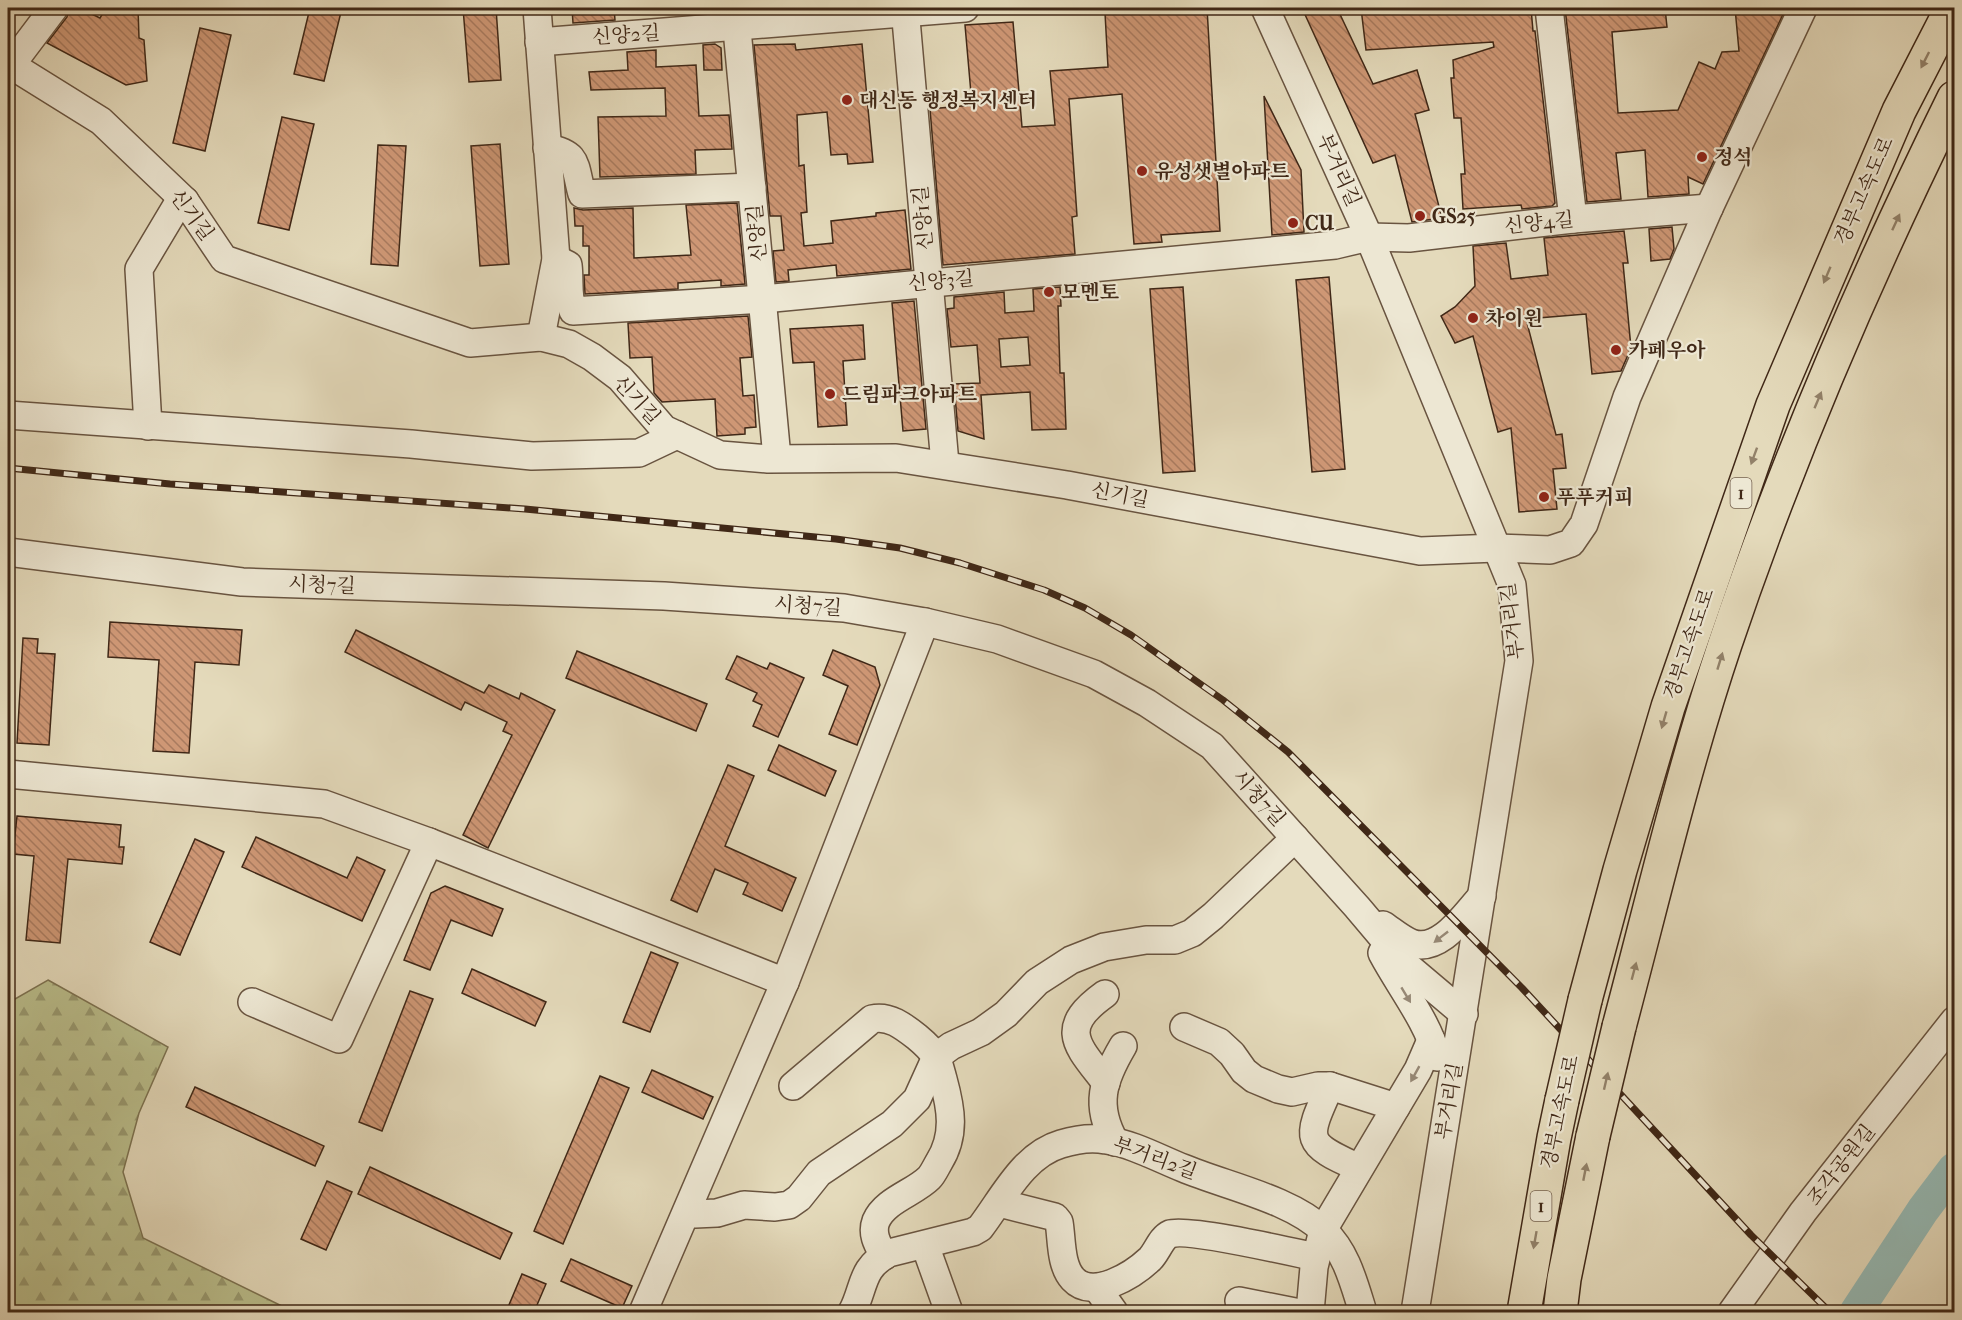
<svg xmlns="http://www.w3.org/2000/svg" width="1962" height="1320" viewBox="0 0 1962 1320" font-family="'IM FELL French Canon','Noto Serif KR',serif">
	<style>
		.forest { fill: url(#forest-firs); stroke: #7d7352; stroke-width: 1.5 }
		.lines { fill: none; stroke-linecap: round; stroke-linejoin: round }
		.river { stroke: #96bab5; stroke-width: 33 }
		.building { fill: url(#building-back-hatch); stroke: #402817; stroke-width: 1.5; fill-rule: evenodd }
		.minor-casing { stroke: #695440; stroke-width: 30 }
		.highway-casing { stroke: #402817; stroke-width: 36 }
		.minor { stroke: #ede7d3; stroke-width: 27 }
		.highway { stroke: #e4dabb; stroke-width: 33 }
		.rail-casing { stroke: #402817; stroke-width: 7 }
		.rail { stroke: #ede7d3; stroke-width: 4.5; stroke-dasharray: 14; stroke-linecap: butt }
		.highway-bridge-casing { stroke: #402817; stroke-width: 36; stroke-linecap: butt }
		.highway-bridge { stroke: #e4dabb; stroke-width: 33 }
		.oneway { fill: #928169 }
		.oneway2 { fill: #968875 }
		.poi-dot { fill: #8f2418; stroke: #ede7d3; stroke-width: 2 }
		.labels { text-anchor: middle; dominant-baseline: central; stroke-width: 4.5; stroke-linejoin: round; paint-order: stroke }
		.shield { fill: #ede7d3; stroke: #74614f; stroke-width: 1.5 }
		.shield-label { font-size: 18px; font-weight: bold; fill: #402817 }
		.street-label { font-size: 20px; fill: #402817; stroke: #ede7d3 }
		.poi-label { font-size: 20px; font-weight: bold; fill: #402817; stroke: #ede7d3; text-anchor: start }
	</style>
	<defs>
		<pattern id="forest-firs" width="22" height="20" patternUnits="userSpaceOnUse" patternTransform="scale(1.5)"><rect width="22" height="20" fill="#babe8c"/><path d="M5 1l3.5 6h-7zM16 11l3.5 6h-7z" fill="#999a71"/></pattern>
		<pattern id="building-back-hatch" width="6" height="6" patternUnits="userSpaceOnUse" patternTransform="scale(1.5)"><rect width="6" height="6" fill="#ce9775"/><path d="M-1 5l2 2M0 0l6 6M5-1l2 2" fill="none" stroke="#a97b5f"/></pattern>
	</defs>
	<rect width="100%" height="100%" fill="#e4dabb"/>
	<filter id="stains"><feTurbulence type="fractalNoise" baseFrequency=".00333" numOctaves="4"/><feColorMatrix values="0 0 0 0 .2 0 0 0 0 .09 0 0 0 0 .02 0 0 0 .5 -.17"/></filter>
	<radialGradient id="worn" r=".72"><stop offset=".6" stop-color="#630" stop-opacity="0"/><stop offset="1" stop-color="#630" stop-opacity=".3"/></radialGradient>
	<path class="forest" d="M48 980 168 1047 139 1113 123 1172 143 1238 294 1312H8V1003Z"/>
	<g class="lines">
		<path class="river" d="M1856 1312 1923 1210 1954 1169"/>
	</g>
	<g class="building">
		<path d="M69 8H79L100 18 106 8H138L139 38 144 40 147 81 126 85 47 43 67 17Z"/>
		<path d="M310 8H342L324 81 294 74Z"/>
		<path d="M463 8H496L501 80 469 82Z"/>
		<path d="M572 8H614L615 20 573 23Z"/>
		<path d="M1162 8H1207L1220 231 1161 235 1162 242 1134 244 1122 94 1069 99 1077 216 1072 217 1075 254 943 265 930 109 972 105 965 25 1013 22 1022 127 1055 125 1050 71 1108 67 1105 13 1162 9Z"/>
		<path d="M1302 8H1337L1373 84 1417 70 1429 110 1415 114 1442 218 1412 222 1395 155 1373 163Z"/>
		<path d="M1361 8H1531L1533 31H1535L1555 203 1552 206 1522 209 1521 205 1463 209 1461 174H1465L1461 118H1454L1451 78H1454L1453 60 1494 47 1493 42 1366 50Z"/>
		<path d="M1565 8H1665L1667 27 1612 32 1618 113 1678 110 1699 62 1715 69 1722 52 1739 51 1735 8H1786L1703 184 1688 177 1689 194 1648 197 1645 150 1616 153 1621 199 1587 202Z"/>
		<path d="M200 28 231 35 205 151 173 143Z"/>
		<path d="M715 44 721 48 722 70H704L703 45Z"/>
		<path d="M795 44 796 50 862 44 873 162 848 164 847 154 831 155 827 112 797 115 799 166 804 165 807 212 801 213 804 246 833 243 831 221 876 216V213L905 210 911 269 837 276 836 265 788 270 789 281 776 282 773 251 784 250 781 216H770L754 45Z"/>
		<path d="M656 50V67L696 65 699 116 729 115 732 149 695 150 696 174 600 177 598 117 666 116 665 88 591 90 589 72 628 70 627 52Z"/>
		<path d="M1264 96 1301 170 1304 232 1272 235Z"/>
		<path d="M282 117 314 124 289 230 258 223Z"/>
		<path d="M500 144 509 264 480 266 471 146Z"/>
		<path d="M378 145 406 146 398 266 371 264Z"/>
		<path d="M737 203 745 284 721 286V280L678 283V289L585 294 584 275H589V246H583V226H575L574 208 583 210 633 208 634 258 691 255 686 205Z"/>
		<path d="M1672 227 1674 249 1670 259 1651 261 1649 229Z"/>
		<path d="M1624 231 1628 263H1623L1631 348 1621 371 1592 374 1586 314 1526 319 1556 435 1562 434 1566 468 1553 469 1557 509 1519 512 1511 428 1498 432 1473 336 1455 343 1441 316 1455 307 1475 286 1473 246 1506 243 1511 279 1548 275 1544 238Z"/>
		<path d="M1329 277 1345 469 1312 472 1296 280Z"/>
		<path d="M1060 287 1061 306H1058L1060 373H1064L1066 429 1032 430 1030 392 981 395 984 439 958 431 954 384 980 383 977 345 951 347 947 309 954 308V297L1004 292 1005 313 1034 311 1033 289ZM1028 337 1030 365 1001 367 999 339Z"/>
		<path d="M1183 287 1195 471 1163 473 1150 289Z"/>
		<path d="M914 301 926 429 903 431 892 303Z"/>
		<path d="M748 316 752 357 740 358 743 396 754 395 756 427 745 428V434L717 436 715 399 662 402 654 393 652 357 630 358 628 323Z"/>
		<path d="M863 325 865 359 843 361 847 425 818 427 814 362 793 363 790 329Z"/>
		<path d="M110 622 242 630 239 665 195 662 189 753 153 751 159 660 108 657Z"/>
		<path d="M356 630 484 693 489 685 519 699 521 693 555 710 488 848 463 835 512 735 503 731 507 722 465 702 461 710 345 652Z"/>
		<path d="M23 638 38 639 37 653 55 654 49 745 17 743Z"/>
		<path d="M833 650 875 667 880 685 857 745 829 734 848 686 823 675Z"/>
		<path d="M577 651 707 704 696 731 566 678Z"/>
		<path d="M737 656 767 669 770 663 804 678 778 737 753 726 762 705 753 701 757 693 726 679Z"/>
		<path d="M779 745 836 771 825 796 768 770Z"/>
		<path d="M728 765 754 776 725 846 796 878 782 911 743 894 748 883 715 869 697 912 671 900Z"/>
		<path d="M17 816 121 825 119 847H124L122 864 68 859 60 943 26 940 34 856 13 854Z"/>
		<path d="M256 837 347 878 357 857 385 870 362 921 242 867Z"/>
		<path d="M195 839 224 852 180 955 150 942Z"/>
		<path d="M445 886 503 909 492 936 451 920 430 970 404 960 431 893Z"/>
		<path d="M651 952 678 963 650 1032 623 1022Z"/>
		<path d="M472 969 546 1002 535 1026 462 993Z"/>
		<path d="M410 991 433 999 382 1131 359 1122Z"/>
		<path d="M652 1070 713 1097 703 1119 642 1092Z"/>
		<path d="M600 1076 629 1088 563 1244 534 1231Z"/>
		<path d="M195 1087 324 1146 315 1166 186 1107Z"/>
		<path d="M370 1167 512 1233 500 1259 358 1194Z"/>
		<path d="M327 1181 352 1192 326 1250 301 1239Z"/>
		<path d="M571 1259 632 1286 622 1308 561 1281Z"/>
		<path d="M522 1274 546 1284 534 1312H506Z"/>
	</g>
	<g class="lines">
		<g class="minor-casing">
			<g id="minor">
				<path d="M54 8 11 65 101 121 185 201 224 259 470 343 541 337 569 344 592 357 620 378 664 429 720 455 768 459 896 458 1067 485 1420 551 1496 548 1550 550 1571 543 1584 524 1627 397 1709 208 1803 8"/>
				<path d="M537 8 556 259 541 337"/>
				<path d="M735 8 777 458"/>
				<path d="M905 8 945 464"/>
				<path d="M1265 8 1369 237 1512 585 1519 661 1415 1312"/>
				<path d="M1549 8 1573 219"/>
				<path d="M539 42 965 8"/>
				<path d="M547 148C579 153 574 165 582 194L752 187"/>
				<path d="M556 259 568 265C570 281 567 297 573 311L763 299 1335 245 1369 237 1409 238 1573 219 1709 208"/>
				<path d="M8 415 411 444 532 456 639 453 677 435"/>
				<path d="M148 426 139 269 176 207 185 201"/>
				<path d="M8 552 242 582 664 596 844 608 925 622 997 639 1094 674 1147 703 1212 746 1357 907 1406 965 1464 1014"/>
				<path d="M8 774 324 804 429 842 785 982"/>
				<path d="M1383 925C1392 931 1401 939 1411 943 1440 954 1465 914 1482 896"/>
				<path d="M1382 953C1400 987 1427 1020 1437 1057"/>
				<path d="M1105 994C1056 1029 1078 1046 1106 1083"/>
				<path d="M252 1002 339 1039 429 842"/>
				<path d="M1184 1027 1219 1042 1232 1054 1244 1071 1254 1079 1278 1089 1292 1092 1318 1086H1330L1396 1107"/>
				<path d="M793 1086 872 1019C889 1015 903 1026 917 1037 923 1042 931 1049 936 1057 939 1063 941 1072 943 1079 951 1108 956 1135 939 1162 936 1167 933 1174 929 1178 914 1193 885 1200 876 1221 871 1234 878 1245 884 1256"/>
				<path d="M1330 1086C1305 1141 1304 1143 1359 1168"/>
				<path d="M1115 1142C1094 1105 1103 1080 1123 1046"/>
				<path d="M999 1203 1055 1217 1059 1222C1062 1239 1060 1265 1073 1279 1093 1301 1134 1274 1150 1259 1157 1252 1161 1238 1170 1234 1187 1228 1292 1252 1316 1257"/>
				<path d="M695 1214 717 1213 744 1205 775 1207 789 1205 799 1198 819 1173 892 1124 917 1099 936 1057 951 1046 981 1032 1006 1014 1037 982 1071 960 1104 947 1146 940H1175L1192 933 1213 916 1295 838"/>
				<path d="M925 1245 949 1312"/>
				<path d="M1097 1288 1114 1312"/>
				<path d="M1239 1301 1295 1312"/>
				<path d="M643 1312 785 982 925 622"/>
				<path d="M852 1312C865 1288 860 1268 889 1253L973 1232 980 1228C1003 1198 1023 1155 1061 1144 1074 1140 1092 1137 1106 1140 1133 1144 1158 1158 1183 1168 1226 1186 1291 1199 1324 1231 1347 1253 1354 1284 1363 1312"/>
				<path d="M1310 1312 1314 1267 1323 1230 1418 1070 1431 1040"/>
				<path d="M1732 1312 1803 1212 1954 1021"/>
			</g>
		</g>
		<g class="highway-casing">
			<g id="highway">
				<path d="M1585 1000 1620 870 1668 707 1773 405 1899 111 1952 8"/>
				<path d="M1619 1027C1653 899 1683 769 1725 644 1788 457 1867 274 1954 98"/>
				<path d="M1524 1312 1554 1138 1562 1100"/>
				<path d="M1560 1312 1564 1279 1593 1136"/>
			</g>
		</g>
		<use href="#minor" class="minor"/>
		<use href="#highway" class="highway"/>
		<g class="rail-casing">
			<path id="rail" d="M8 468 170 484 525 509 836 539 900 548 960 563 1044 590 1085 608 1131 635 1223 700 1288 752 1522 988 1751 1235 1830 1312"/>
		</g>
		<use href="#rail" class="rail"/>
		<g class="highway-bridge-casing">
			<g id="highway-bridge">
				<path d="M1562 1100 1585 1000"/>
				<path d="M1593 1136 1619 1027"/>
			</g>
		</g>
		<use href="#highway-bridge" class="highway-bridge"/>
	</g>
	<defs><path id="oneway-solid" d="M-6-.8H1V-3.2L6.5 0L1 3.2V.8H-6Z" transform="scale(1.5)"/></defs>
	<g class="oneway">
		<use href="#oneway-solid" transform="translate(1925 60) rotate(117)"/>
		<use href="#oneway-solid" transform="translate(1896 222) rotate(-65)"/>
		<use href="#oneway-solid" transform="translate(1827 275) rotate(113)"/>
		<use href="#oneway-solid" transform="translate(1818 400) rotate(-67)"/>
		<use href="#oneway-solid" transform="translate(1754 456) rotate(110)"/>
		<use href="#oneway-solid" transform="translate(1720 661) rotate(-73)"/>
		<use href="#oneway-solid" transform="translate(1664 720) rotate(106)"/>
		<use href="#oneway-solid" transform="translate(1634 971) rotate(-75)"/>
		<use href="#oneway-solid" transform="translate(1606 1081) rotate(-77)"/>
		<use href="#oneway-solid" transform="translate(1585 1172) rotate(-79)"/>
		<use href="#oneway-solid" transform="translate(1535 1240) rotate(100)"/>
	</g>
	<g class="oneway2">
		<use href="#oneway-solid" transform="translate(1441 937) rotate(142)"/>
		<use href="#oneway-solid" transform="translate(1406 995) rotate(59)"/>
		<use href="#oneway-solid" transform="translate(1415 1074) rotate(119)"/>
	</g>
	<g class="poi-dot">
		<circle cx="847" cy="100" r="6"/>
		<circle cx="1702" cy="157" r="6"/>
		<circle cx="1142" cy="171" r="6"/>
		<circle cx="1420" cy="216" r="6"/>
		<circle cx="1293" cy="223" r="6"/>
		<circle cx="1049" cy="292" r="6"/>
		<circle cx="1473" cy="318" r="6"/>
		<circle cx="1616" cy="350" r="6"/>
		<circle cx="830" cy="394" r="6"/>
		<circle cx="1544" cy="497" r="6"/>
	</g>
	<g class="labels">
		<g class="shield">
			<rect x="1730.5" y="478" width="21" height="30" rx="4.5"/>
			<rect x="1530.5" y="1191" width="21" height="30" rx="4.5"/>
		</g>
		<g class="shield-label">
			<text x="1741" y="493">1</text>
			<text x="1541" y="1206">1</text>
		</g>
		<g class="street-label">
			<text transform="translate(626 35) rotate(-4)">신양2길</text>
			<text transform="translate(1339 170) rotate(66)">부거리길</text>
			<text transform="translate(1864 191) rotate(-66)">경부고속도로</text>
			<text transform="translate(192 215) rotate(53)">신기길</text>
			<text transform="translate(923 218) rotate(-95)">신양1길</text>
			<text transform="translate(1539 223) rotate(-6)">신양4길</text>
			<text transform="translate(757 233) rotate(-95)">신양길</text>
			<text transform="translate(941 281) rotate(-5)">신양3길</text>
			<text transform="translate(637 400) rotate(47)">신기길</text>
			<text transform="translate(1120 495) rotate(11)">신기길</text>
			<text transform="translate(322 585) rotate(2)">시청7길</text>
			<text transform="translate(808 606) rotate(4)">시청7길</text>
			<text transform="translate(1512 621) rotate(-97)">부거리길</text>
			<text transform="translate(1689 644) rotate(-71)">경부고속도로</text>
			<text transform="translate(1259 798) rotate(48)">시청7길</text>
			<text transform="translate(1449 1101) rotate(-80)">부거리길</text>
			<text transform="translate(1560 1112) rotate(-78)">경부고속도로</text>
			<text transform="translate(1155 1158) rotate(20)">부거리2길</text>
			<text transform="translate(1841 1165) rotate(-52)">조각공원길</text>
		</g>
		<g class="poi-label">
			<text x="859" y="100">대신동 행정복지센터</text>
			<text x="1714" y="157">정석</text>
			<text x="1154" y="171">유성샛별아파트</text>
			<text x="1432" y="216">GS25</text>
			<text x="1305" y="223">CU</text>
			<text x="1061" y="292">모멘토</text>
			<text x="1485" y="318">차이원</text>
			<text x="1628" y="350">카페우아</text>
			<text x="842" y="394">드림파크아파트</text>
			<text x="1556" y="497">푸푸커피</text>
		</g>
	</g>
	<rect width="1962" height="1320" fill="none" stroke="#e4dabb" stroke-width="30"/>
	<rect x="9" y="9" width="1944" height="1302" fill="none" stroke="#402817" stroke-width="3"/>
	<rect x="15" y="15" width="1932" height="1290" fill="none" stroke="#402817" stroke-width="1.5"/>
	<rect width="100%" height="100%" filter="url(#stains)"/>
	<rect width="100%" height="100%" fill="url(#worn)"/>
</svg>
